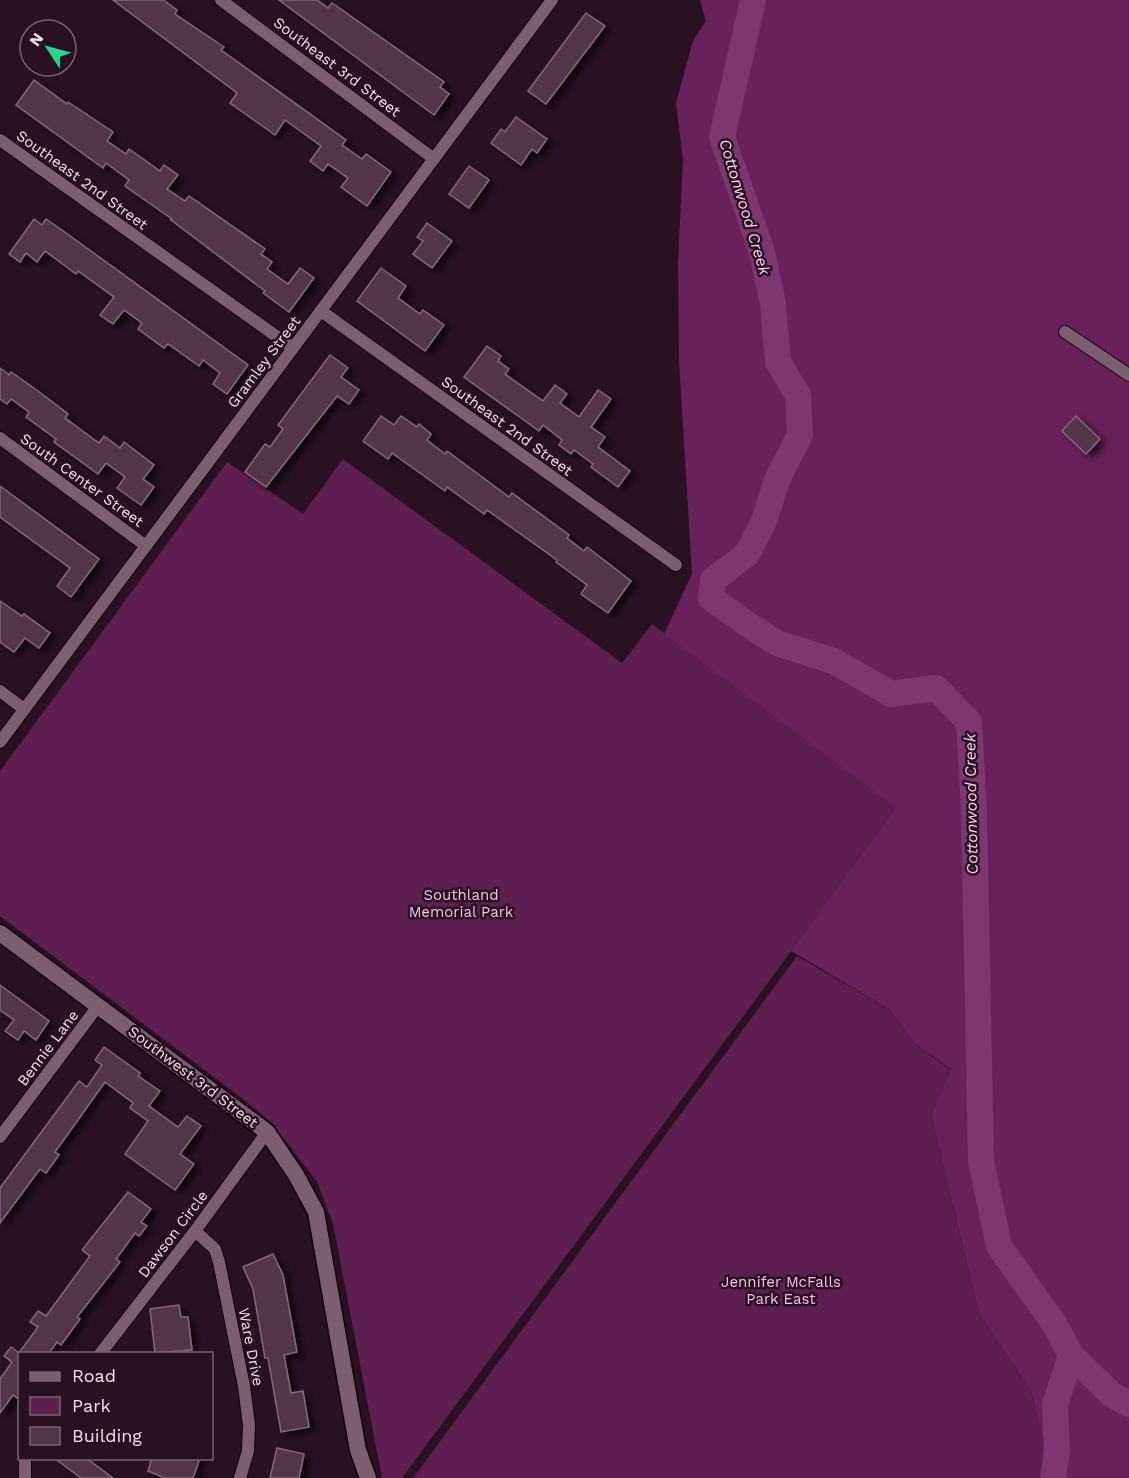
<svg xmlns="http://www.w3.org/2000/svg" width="1129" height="1478" viewBox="0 0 1129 1478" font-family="'Work Sans',sans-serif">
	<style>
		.green { fill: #5c1f50 }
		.forest { fill: #682159 }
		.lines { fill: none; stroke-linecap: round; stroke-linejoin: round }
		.river { stroke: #7e366e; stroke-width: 26 }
		.building { fill: #52364a; stroke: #85677c; stroke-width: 1.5; filter: url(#shadow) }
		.street-casing { stroke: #10000c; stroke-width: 14 }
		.secondary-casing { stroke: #10000c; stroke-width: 19 }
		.street { stroke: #7c5e73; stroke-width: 12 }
		.secondary { stroke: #7c5e73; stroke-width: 16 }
		.labels { text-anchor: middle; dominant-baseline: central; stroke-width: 5; stroke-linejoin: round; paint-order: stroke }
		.street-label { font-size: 15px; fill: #f1dfeb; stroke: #291123 }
		.park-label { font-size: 15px; fill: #fcbeeb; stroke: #291123 }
		.water-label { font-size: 16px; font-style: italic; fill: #fbd1ef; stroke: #291123 }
	</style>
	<defs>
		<filter id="shadow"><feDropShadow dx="6" dy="4" stdDeviation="3" flood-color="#0009"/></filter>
	</defs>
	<rect width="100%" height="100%" fill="#291123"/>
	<g class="green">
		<path d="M343 459 622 663 652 624 897 808 402 1478H382L333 1224 317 1182 272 1123 243 1099 0 916V771L227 462 303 514Z"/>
		<path d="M797 956 889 1009 915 1044 951 1070 931 1115 979 1314 1031 1391 1051 1478H413Z"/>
	</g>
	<path class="forest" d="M700 0H1129V1478H1051L1031 1391 979 1314 931 1115 951 1069 915 1044 889 1009 791 951 896 808 664 634 692 574 679 360 678 262 683 160 676 103 693 41 706 21Z"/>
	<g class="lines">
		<g class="river">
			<path d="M753 0 722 137 762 252 773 304 778 362 798 395 800 435 777 480 764 521 747 554 713 580 711 598 750 626 777 643 834 661 891 694 936 688 969 722 974 810 981 1161 999 1246 1055 1325 1071 1355 1055 1405 1057 1450 1053 1478"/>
			<path d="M1071 1355 1112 1395 1129 1404"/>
		</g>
	</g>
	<g class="building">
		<path d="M113 0H163L177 10 175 14 224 47 221 50 346 140 342 145 362 159 366 154 391 172 367 206 341 187 348 178 328 164 323 171 310 161 321 146 285 120 275 135 244 113 230 103 237 93Z"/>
		<path d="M279 0H317L328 8 332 3 444 82 440 87 449 94 434 115Z"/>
		<path d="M586 13 605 26 546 104 528 91Z"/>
		<path d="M34 80 67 104 68 102 113 132 107 141 126 154 129 149 160 171 164 165 178 175 167 189 185 201 189 196 265 249 261 254 272 262 267 269 288 284 300 268 314 278 289 312 263 293 265 291 171 220 172 219 125 186 129 180 106 163 103 168 16 105Z"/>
		<path d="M516 117 547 139 537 153 532 149 521 165 491 143 501 129 505 132Z"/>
		<path d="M469 166 489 180 469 208 449 194Z"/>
		<path d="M34 219 42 225 46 219 66 233 248 365 227 394 213 384 220 373 203 360 199 366 168 344 164 348 138 329 142 323 124 310 113 324 100 315 114 297 78 271 76 274 45 251 37 262 26 253 20 262 9 254Z"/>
		<path d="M427 223 452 241 432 268 413 254 423 241 417 237Z"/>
		<path d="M381 268 406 286 398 298 420 314 423 310 444 325 425 351 357 301Z"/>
		<path d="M487 346 501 356 498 361 509 369 505 374 543 401 555 385 567 394 560 403 579 417 598 390 611 399 591 427 605 437 598 447 630 471 618 487 591 467 593 464 574 450 571 454 559 445 562 440 543 425 539 431 464 377Z"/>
		<path d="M330 355 348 368 341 377 359 390 349 404 337 396 266 487 245 472 265 444 270 447 283 429 278 425Z"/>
		<path d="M0 368 9 375 11 372 38 391 68 414 65 418 99 443 104 436 120 448 124 442 154 465 143 479 154 487 141 505 117 488 125 477 106 463 98 474 54 442 56 439 26 417 29 412 11 399 7 404 0 399Z"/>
		<path d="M381 416 394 425 401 416 417 427 419 424 431 434 427 440 445 454 447 451 509 497 512 493 569 535 567 538 584 551 587 547 631 581 608 613 581 594 587 585 556 562 557 560 487 510 484 514 447 487 445 491 392 453 388 459 363 441Z"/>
		<path d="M1076 416 1100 439 1086 454 1062 431Z"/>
		<path d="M0 486 99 559 71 597 57 586 70 568 0 517Z"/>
		<path d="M0 601 22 616 24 614 50 633 39 648 25 638 14 652 0 642Z"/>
		<path d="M0 985 49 1021 36 1040 24 1031 18 1040 5 1031 14 1020 0 1010Z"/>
		<path d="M104 1047 140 1073 138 1076 160 1091 149 1106 178 1127 187 1116 201 1126 180 1154 194 1164 175 1190 125 1154 148 1121 130 1108 133 1103 105 1082 55 1152 59 1155 46 1173 40 1169 0 1223V1188L79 1081 87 1087 102 1065 95 1060Z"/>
		<path d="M128 1192 151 1209 141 1222 147 1226 139 1236 135 1233 116 1259 120 1262 77 1317 80 1319 61 1345 57 1342 49 1353H20V1400L13 1395 0 1413V1379L12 1362 4 1356 11 1347 19 1353 38 1327 30 1322 38 1311 46 1316 90 1256 82 1250Z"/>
		<path d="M273 1254 283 1275 297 1352 284 1355 291 1393 303 1391 309 1427 281 1432 268 1358H265L253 1289 243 1267Z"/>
		<path d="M179 1305 181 1317H188L192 1350 155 1353 150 1309Z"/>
		<path d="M277 1448 304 1454 299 1478H270Z"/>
		<path d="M54 1458H86L113 1478H81Z"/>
		<path d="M152 1458H200L193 1478H165L148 1471Z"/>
	</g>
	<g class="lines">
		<g class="street-casing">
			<g id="street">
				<path d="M221 0 434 159"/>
				<path d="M0 140 293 348"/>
				<path d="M321 311 676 565"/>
				<path d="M1065 332 1129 375"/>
				<path d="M0 438 146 546"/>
				<path d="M0 691 24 709"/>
				<path d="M0 742 552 0"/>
				<path d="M0 1137 98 1006"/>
				<path d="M195 1231 215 1249 219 1262 244 1386 249 1425 248 1451 240 1478"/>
				<path d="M100 1354 195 1231 267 1132"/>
				<path d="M25 1478V1458"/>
			</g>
		</g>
		<g class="secondary-casing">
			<path id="secondary" d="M0 933 267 1132 296 1175 316 1212 358 1450 368 1478"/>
		</g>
		<use href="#street" class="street"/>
		<use href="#secondary" class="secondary"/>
	</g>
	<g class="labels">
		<g class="street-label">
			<text transform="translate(337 67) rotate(37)">Southeast 3rd Street</text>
			<text transform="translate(82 180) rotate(36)">Southeast 2nd Street</text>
			<text transform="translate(264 362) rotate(-53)">Gramley Street</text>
			<text transform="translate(507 426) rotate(36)">Southeast 2nd Street</text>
			<text transform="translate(82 480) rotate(36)">South Center Street</text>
			<text transform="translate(48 1048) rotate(-53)">Bennie Lane</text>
			<text transform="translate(193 1077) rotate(37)">Southwest 3rd Street</text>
			<text transform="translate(173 1234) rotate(-53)">Dawson Circle</text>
			<text transform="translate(251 1347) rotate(79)">Ware Drive</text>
		</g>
		<g class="park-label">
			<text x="461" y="895">Southland<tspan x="461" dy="17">Memorial Park</tspan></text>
			<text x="781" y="1282">Jennifer McFalls<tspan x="781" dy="17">Park East</tspan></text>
		</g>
		<g class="water-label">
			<text transform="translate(745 207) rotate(73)">Cottonwood Creek</text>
			<text transform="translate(971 804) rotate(-91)">Cottonwood Creek</text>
		</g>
	</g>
	<rect x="18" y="1352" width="195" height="108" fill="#291123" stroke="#796373" stroke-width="1.5"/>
	<rect x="30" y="1372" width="30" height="9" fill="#7c5e73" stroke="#796373" stroke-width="1.5"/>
	<text x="72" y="1382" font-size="18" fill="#f1dfeb">Road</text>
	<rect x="30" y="1397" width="30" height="18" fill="#5c1f50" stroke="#796373" stroke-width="1.5"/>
	<text x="72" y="1412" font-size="18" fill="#f1dfeb">Park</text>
	<rect x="30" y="1427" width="30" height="18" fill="#52364a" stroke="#796373" stroke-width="1.5"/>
	<text x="72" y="1442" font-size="18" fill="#f1dfeb">Building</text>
	<g transform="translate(48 48) rotate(306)"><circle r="28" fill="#291123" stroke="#796373" stroke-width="1.5"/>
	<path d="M0-4.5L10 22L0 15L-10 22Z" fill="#22d887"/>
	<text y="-9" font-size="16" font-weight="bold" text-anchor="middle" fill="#f1dfeb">N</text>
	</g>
</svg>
